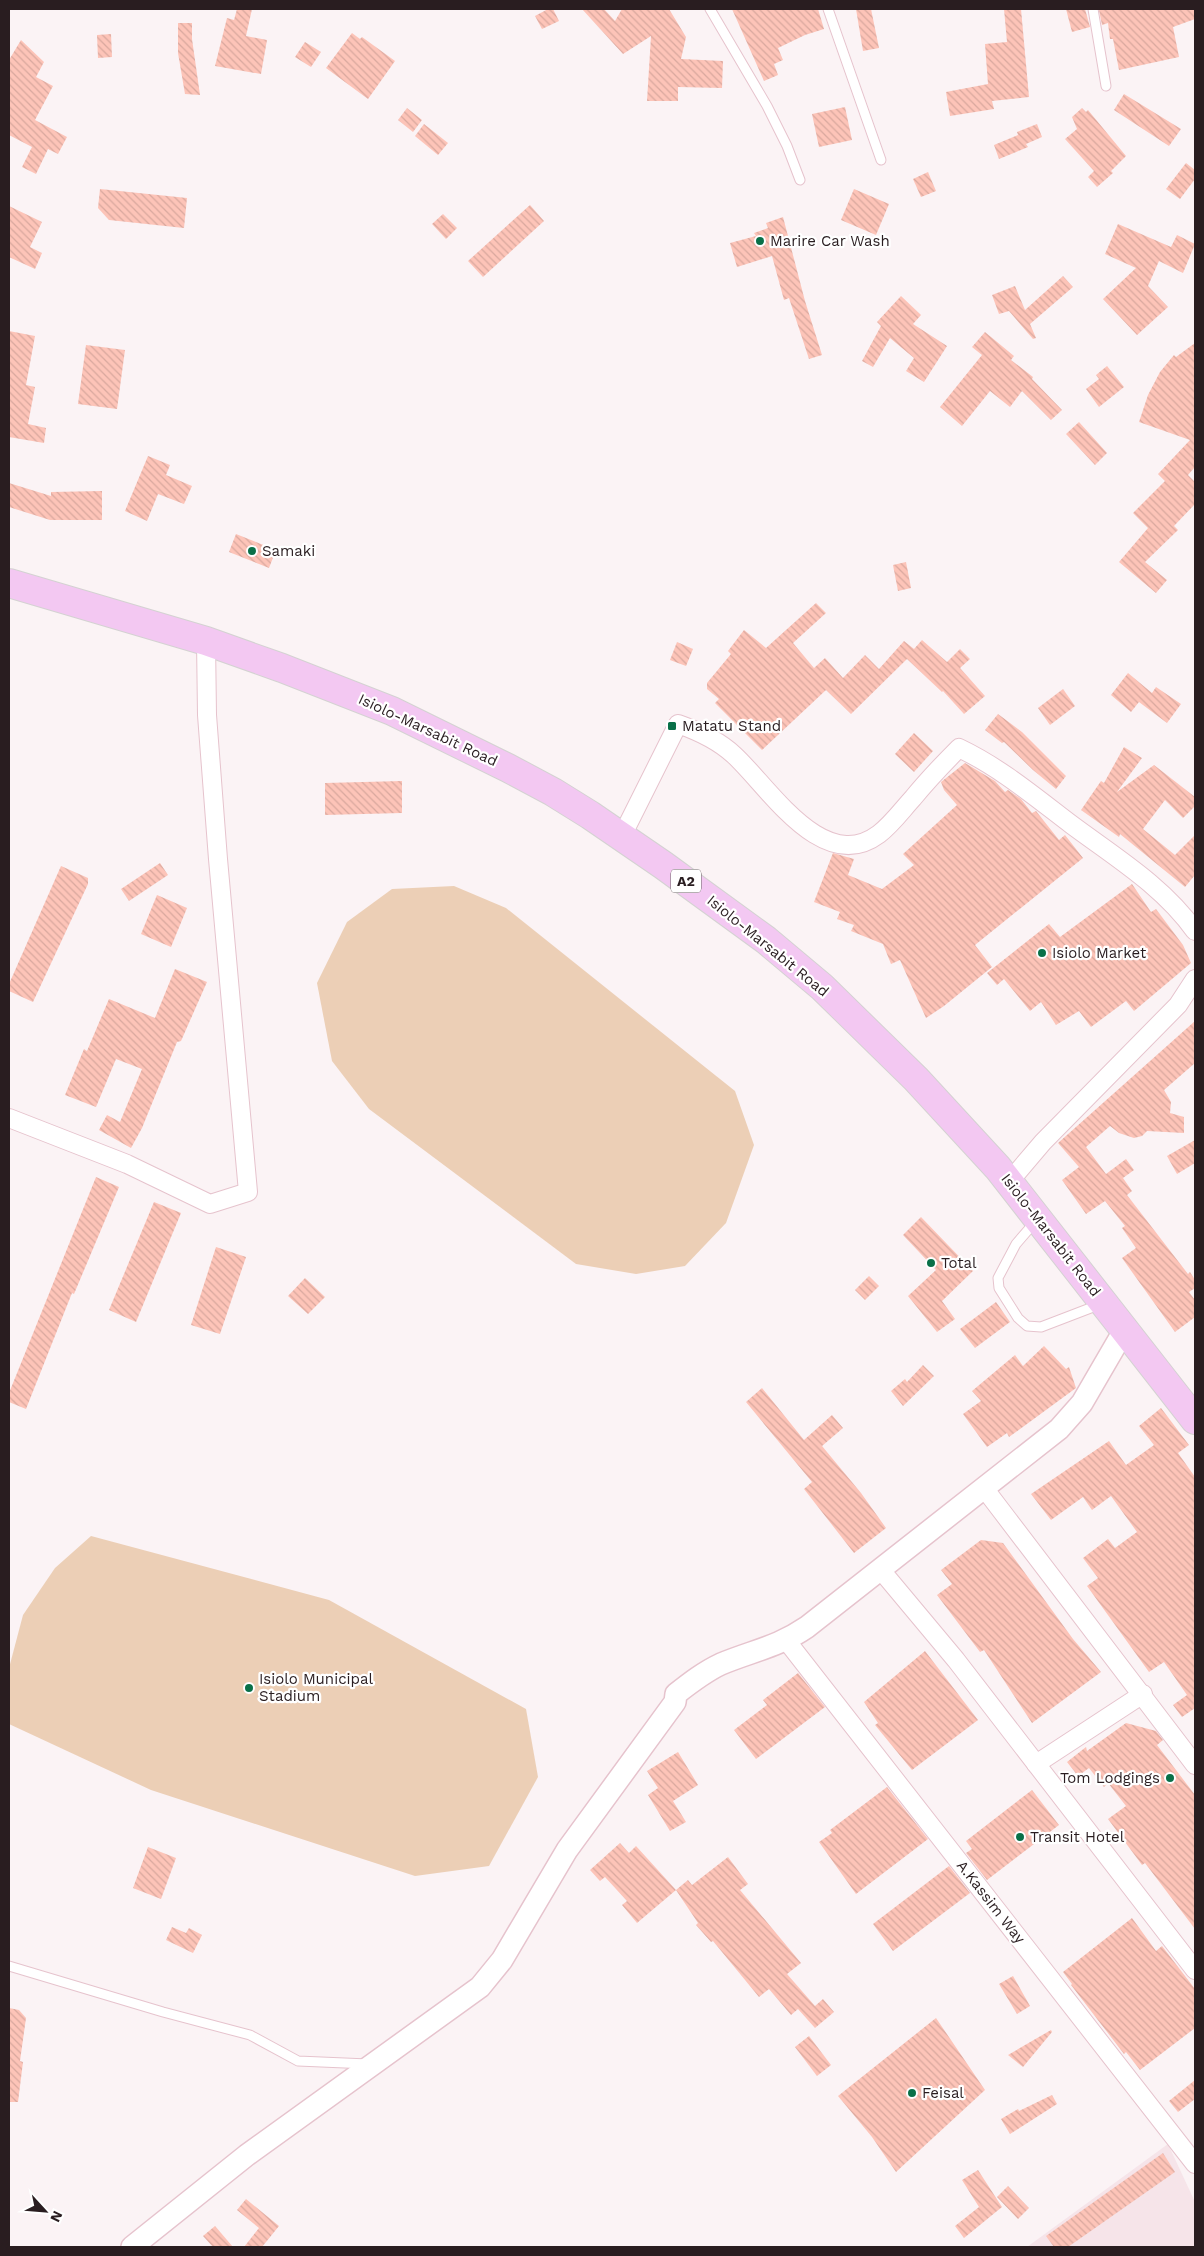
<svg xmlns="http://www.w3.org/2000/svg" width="1204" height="2256" viewBox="0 0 1204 2256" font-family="'Work Sans',sans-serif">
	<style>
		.built { fill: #f6e4e9 }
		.pitch { fill: #eccfb6 }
		.building { fill: url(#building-back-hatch) }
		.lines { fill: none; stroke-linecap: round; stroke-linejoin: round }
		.service-casing { stroke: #e6c3cd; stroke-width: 11 }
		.minor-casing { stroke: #e6c3cd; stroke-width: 20 }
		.tertiary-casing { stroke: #e6c3cd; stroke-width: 24 }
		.trunk-casing { stroke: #d4d2d2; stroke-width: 30 }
		.service { stroke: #fff; stroke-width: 9 }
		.minor { stroke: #fff; stroke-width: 18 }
		.tertiary { stroke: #fff; stroke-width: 21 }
		.trunk { stroke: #f3c8f2; stroke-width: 28 }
		.poi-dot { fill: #097048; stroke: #fff; stroke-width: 2 }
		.labels { text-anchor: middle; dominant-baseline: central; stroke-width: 4.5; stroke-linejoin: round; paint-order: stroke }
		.shield { fill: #fff; stroke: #696163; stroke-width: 1 }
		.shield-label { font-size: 14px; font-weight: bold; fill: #291d20 }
		.poi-label { font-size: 15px; fill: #291d20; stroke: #fff; text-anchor: start }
		.street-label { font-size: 15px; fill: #291d20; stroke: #fff }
	</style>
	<defs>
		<pattern id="building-back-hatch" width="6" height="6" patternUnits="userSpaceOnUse" patternTransform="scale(1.25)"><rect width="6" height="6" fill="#fdc4b8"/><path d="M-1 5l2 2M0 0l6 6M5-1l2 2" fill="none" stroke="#d9a89e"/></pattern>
	</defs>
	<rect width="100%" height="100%" fill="#fbf3f5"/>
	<path class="built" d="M1168 2144 1195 2202V2247H1027Z"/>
	<g class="pitch">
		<path d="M454 886 506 908 735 1091 754 1145 726 1223 685 1266 636 1274 576 1264 369 1109 332 1061 317 983 347 922 392 889Z"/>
		<path d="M91 1536 329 1600 526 1709 538 1777 489 1866 415 1876 151 1790 9 1724V1668L23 1615 55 1568Z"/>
	</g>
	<g class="building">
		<path d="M237 9H252L246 36 267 40 261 74 215 66 227 18 234 20Z"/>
		<path d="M548 9H553L559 21 542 29 535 16Z"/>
		<path d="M582 9H604L615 21 622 9H669L686 37 681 59 723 61 722 88 678 87V101H647L651 36 623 54Z"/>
		<path d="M732 9H818L824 29 805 35 778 48 783 60 774 64 778 75 764 81Z"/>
		<path d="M856 9H871L879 48 863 51Z"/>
		<path d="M1004 9H1021L1029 97 992 101 994 109 950 116 946 92 988 84 985 44 1007 42Z"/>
		<path d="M1066 9H1085L1090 27 1072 32Z"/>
		<path d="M1107 9H1195V19L1173 27 1179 57 1119 70 1113 39H1110L1108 23 1102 25 1099 10Z"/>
		<path d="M178 23H192V39L200 95 185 94 178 53Z"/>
		<path d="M352 33 360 39 362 37 395 61 368 99 326 68Z"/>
		<path d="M111 34 112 57 98 58 97 35Z"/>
		<path d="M21 40 44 62 36 77 53 86 35 120 67 137 58 154 48 149 36 174 22 167 32 147 9 135V60Z"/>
		<path d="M305 42 321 52 311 67 295 57Z"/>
		<path d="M1124 94 1181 129 1169 146 1114 110Z"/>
		<path d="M845 107 852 140 819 147 812 114Z"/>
		<path d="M407 108 422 120 413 132 398 120Z"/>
		<path d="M1082 108 1086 112 1088 110 1126 156 1111 171 1113 173 1097 187 1088 177 1094 171 1065 139 1077 129 1072 117Z"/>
		<path d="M424 124 448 143 438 155 415 136Z"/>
		<path d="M1037 124 1042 137 1026 144 1028 147 999 159 994 145 1018 135 1017 132Z"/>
		<path d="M1186 163 1195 170V179L1180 199 1166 189Z"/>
		<path d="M928 172 936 191 921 197 913 179Z"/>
		<path d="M100 189 187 198 184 228 109 220 98 208Z"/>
		<path d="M854 189 889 204 876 235 841 220Z"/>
		<path d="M530 205 544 221 483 277 468 261Z"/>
		<path d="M9 206 42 222 30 247 42 253 35 269 9 257Z"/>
		<path d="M443 214 457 228 446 239 432 224Z"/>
		<path d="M783 217 805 301 822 355 809 359 789 298 784 300 772 256 737 267 730 243 756 236 754 233 768 228 766 223Z"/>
		<path d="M1118 224 1171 247 1177 235 1195 244 1183 273 1159 261 1148 286 1168 307 1137 335 1103 299 1136 268 1105 254Z"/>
		<path d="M1063 276 1073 287 1030 324 1036 338 1033 339 1009 311 999 314 992 295 1015 286 1025 310Z"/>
		<path d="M901 296 921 315 913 324 947 346 924 382 906 371 914 358 890 338 873 367 862 361 881 326 877 322Z"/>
		<path d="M9 331 35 336 26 385 35 387 28 424 46 428 44 443 9 437Z"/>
		<path d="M985 332 1014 356 1011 360 1033 377 1032 379 1062 410 1051 420 1022 391 1010 407 990 391 962 426 940 407 982 355 972 347Z"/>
		<path d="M1195 343V467L1188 475 1195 482V504L1174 526 1178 530 1145 562 1167 580 1156 593 1119 562 1148 528 1133 513 1165 481 1158 474 1190 440 1139 422 1148 395 1160 372 1174 355 1176 357Z"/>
		<path d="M86 345 125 350 117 409 78 404Z"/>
		<path d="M1107 366 1124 387 1099 407 1086 389 1099 379 1096 375Z"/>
		<path d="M1079 422 1107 453 1095 465 1066 434Z"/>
		<path d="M148 456 170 465 166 475 192 486 184 504 158 494 147 521 125 511Z"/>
		<path d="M9 483 51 496V492L102 491V520H50L9 507Z"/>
		<path d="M236 534 276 550 269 568 229 552Z"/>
		<path d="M906 562 911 588 898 591 893 565Z"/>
		<path d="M816 603 826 613 793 643 814 668 825 658 843 678 865 655 879 669 904 641 914 649 922 640 947 662 960 649 970 659 960 668 985 696 964 714 943 691 942 692 907 659 851 714 826 690 762 750 715 703 719 699 707 689V683L731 654 728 651 744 630 766 648Z"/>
		<path d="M677 642 693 649 686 666 670 660Z"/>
		<path d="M1128 673 1152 693 1156 687 1181 704 1167 723 1139 702 1131 712 1111 695Z"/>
		<path d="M1063 689 1075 706 1050 725 1038 708Z"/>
		<path d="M998 714 1022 732 1066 776 1056 789 1033 770 1004 742 1002 743 985 730Z"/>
		<path d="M914 733 933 751 914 772 895 754Z"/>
		<path d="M1124 747 1142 758 1117 792 1154 765 1195 797V806L1183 818 1165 800 1143 829 1175 855 1195 835V875L1185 887 1120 834 1119 837 1081 810 1101 781 1104 783Z"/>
		<path d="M965 763 995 781 1005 792 1008 790 1021 799 1032 813 1036 811 1059 840 1065 835 1083 858 975 945 992 967 944 1006 926 1018 900 960 891 964 883 944 851 931 854 925 837 919 840 912 814 902 833 853 854 859 848 875 882 889 914 865 903 854 957 805 944 790 941 782Z"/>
		<path d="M402 781V813L325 815V783Z"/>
		<path d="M160 863 168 875 129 901 121 889Z"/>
		<path d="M61 866 88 878V884L33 1002 9 991V984Z"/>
		<path d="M1132 884 1151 912 1156 909 1183 945 1191 963 1134 1011 1126 1001 1091 1027 1079 1011 1056 1025 1041 1002 1030 1011 1004 979 997 985 987 973 1049 924 1060 937Z"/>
		<path d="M157 895 187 908 171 947 141 934Z"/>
		<path d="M175 969 207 982 181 1041 177 1042 142 1128 131 1148 99 1130 107 1115 120 1122 142 1069 116 1059 96 1107 65 1095 84 1049 87 1051 109 999 155 1018Z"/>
		<path d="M1195 1021V1063L1164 1090 1171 1102 1170 1113 1184 1117V1133L1147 1131 1142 1136 1134 1138 1119 1133 1110 1126 1086 1147 1106 1174 1126 1159 1134 1170 1123 1178 1132 1191 1127 1195 1188 1274 1190 1272 1195 1280V1288L1189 1292 1195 1300V1317L1175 1332 1122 1258 1136 1248 1122 1228 1125 1226 1105 1201 1086 1214 1062 1180 1079 1167 1058 1143Z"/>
		<path d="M1195 1140V1163L1177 1174 1167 1156Z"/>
		<path d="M96 1177 119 1187 74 1294 72 1293 26 1409 9 1402V1393Z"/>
		<path d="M154 1202 181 1213 136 1322 109 1310Z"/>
		<path d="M921 1217 973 1271 942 1301 955 1319 937 1332 908 1296 936 1270 903 1235Z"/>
		<path d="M216 1247 246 1257 220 1334 191 1325Z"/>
		<path d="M869 1276 879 1286 865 1300 855 1290Z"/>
		<path d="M305 1278 325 1297 308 1314 288 1296Z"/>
		<path d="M996 1302 1010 1322 975 1348 960 1329Z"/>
		<path d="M1044 1346 1066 1369 1069 1367 1076 1388 1009 1437 1007 1433 987 1447 963 1414 981 1401 972 1391 1015 1355 1023 1366Z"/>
		<path d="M923 1365 934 1376 903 1406 891 1391 905 1379 907 1382Z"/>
		<path d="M762 1388 804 1440 832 1415 843 1428 822 1446 861 1493 886 1528 854 1553 804 1489 812 1482 746 1402Z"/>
		<path d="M1161 1408 1189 1445 1178 1453 1195 1477V1708L1182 1717 1173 1705 1187 1695 1164 1662 1149 1672 1087 1586 1098 1578 1083 1558 1108 1539 1115 1548 1137 1532 1111 1496 1092 1510 1083 1497 1051 1520 1031 1494 1109 1441 1126 1465 1154 1445 1139 1426Z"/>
		<path d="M981 1540 1003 1543 1073 1639 1101 1672 1032 1723 984 1650 980 1652 937 1595 952 1584 941 1570Z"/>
		<path d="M925 1651 978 1720 912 1770 875 1725 878 1723 864 1702Z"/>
		<path d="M798 1673 825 1707 756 1759 734 1730 767 1705 763 1700Z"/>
		<path d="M1126 1723 1156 1731 1163 1740 1157 1745 1195 1795V1929L1145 1863 1142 1865 1108 1819 1126 1806 1108 1783 1104 1787 1089 1768 1078 1776 1067 1762 1086 1747 1087 1751Z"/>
		<path d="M678 1752 698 1785 673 1801 686 1822 670 1831 648 1795 658 1788 647 1771Z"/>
		<path d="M887 1787 928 1839 856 1894 819 1842 832 1833 830 1830Z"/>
		<path d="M1032 1790 1059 1825 987 1880 966 1853 972 1849 966 1841Z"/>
		<path d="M620 1843 629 1853 636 1846 676 1890 637 1923 622 1905 627 1901 605 1877 600 1881 590 1870Z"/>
		<path d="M148 1847 176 1858 161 1899 133 1888Z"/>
		<path d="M728 1857 748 1884 740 1890 801 1963 787 1974 815 2006 823 1999 834 2012 815 2028 798 2009 791 2015 769 1989 759 1997 713 1941 711 1942 696 1925 698 1923 676 1890 688 1880 692 1885Z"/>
		<path d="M949 1866 970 1893 893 1951 873 1924Z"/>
		<path d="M1132 1918 1156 1951 1162 1946 1195 1989V2028L1140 2070 1126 2052 1124 2054 1071 1985 1072 1984 1063 1972Z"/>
		<path d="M172 1927 186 1933 189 1928 202 1935 193 1953 166 1940Z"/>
		<path d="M1013 1976 1030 2006 1017 2014 999 1984Z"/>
		<path d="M9 2008 19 2010 26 2018 20 2061 23 2062 18 2102H9Z"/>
		<path d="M936 2018 985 2090 896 2172 872 2137 838 2096Z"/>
		<path d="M1051 2030 1052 2032 1023 2067 1008 2055Z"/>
		<path d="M809 2036 831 2065 817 2076 795 2047Z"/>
		<path d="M1195 2080V2099L1178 2112 1169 2101Z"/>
		<path d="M1052 2095 1057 2104 1010 2134 1001 2119 1018 2109 1019 2111Z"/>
		<path d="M1163 2153 1175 2172 1068 2247H1054L1046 2236Z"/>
		<path d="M978 2170 1002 2207 964 2238 955 2226 979 2207 962 2180Z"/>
		<path d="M1008 2186 1029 2208 1018 2219 997 2197Z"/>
		<path d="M246 2199 279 2226 262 2247H244L259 2228 237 2210Z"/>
		<path d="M215 2226 233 2247H213L203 2236Z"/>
	</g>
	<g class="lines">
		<g class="service-casing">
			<g id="service">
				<path d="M710 9 767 106 787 146 800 180"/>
				<path d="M828 9 881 160"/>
				<path d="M1093 9 1106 86"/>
				<path d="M1035 1222 1016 1244 998 1278 999 1288 1018 1318 1027 1326 1041 1327 1101 1304"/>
				<path d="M9 1966 163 2012 250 2035 298 2061 368 2064"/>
			</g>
		</g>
		<g class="minor-casing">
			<g id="minor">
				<path d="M622 836 678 724C698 731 718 740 734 755 769 787 823 876 879 834 892 824 902 810 913 798 927 781 943 764 959 748 1001 768 1035 797 1072 825 1115 857 1163 886 1195 931"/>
				<path d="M9 1118 127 1164 210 1204 248 1192 218 859 207 715 206 641"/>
				<path d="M1009 1182 1043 1142 1178 1005 1195 979"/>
				<path d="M984 1488 1195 1765"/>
				<path d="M880 1569 956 1660 1195 1970"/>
				<path d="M786 1640 1195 2164"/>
				<path d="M1036 1764 1143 1694"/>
			</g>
		</g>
		<g class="tertiary-casing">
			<path id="tertiary" d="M132 2247 247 2155 480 1987 502 1960 567 1850 675 1702 676 1694C690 1683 704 1672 721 1664 752 1651 778 1647 807 1627L1059 1429 1082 1403 1125 1329"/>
		</g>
		<g class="trunk-casing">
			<path id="trunk" d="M9 583 206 641 282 668 392 711 508 768 553 792 590 815 663 865 766 940 822 987 916 1079 998 1168 1195 1420"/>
		</g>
		<use href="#service" class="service"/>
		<use href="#minor" class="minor"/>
		<use href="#tertiary" class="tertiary"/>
		<use href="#trunk" class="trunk"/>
	</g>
	<g class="poi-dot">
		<circle cx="760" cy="241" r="5"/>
		<circle cx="252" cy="551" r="5"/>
		<rect x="667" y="721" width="10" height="10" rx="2.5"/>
		<circle cx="1042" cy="953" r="5"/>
		<circle cx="931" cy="1263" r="5"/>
		<circle cx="249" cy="1688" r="5"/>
		<circle cx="1170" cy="1778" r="5"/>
		<circle cx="1020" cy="1837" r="5"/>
		<circle cx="912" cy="2093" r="5"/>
	</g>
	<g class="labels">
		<rect class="shield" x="671" y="869.5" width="30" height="23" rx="4"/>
		<g class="shield-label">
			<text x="686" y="881">A2</text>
		</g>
		<g class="poi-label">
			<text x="770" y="241">Marire Car Wash</text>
			<text x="262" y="551">Samaki</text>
			<text x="682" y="726">Matatu Stand</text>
			<text x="1052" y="953">Isiolo Market</text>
			<text x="941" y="1263">Total</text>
			<text x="259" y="1679">Isiolo Municipal<tspan x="259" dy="17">Stadium</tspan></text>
			<text x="1160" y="1778" text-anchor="end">Tom Lodgings</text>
			<text x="1030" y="1837">Transit Hotel</text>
			<text x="922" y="2093">Feisal</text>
		</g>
		<g class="street-label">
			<text transform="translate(428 730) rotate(25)">Isiolo-Marsabit Road</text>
			<text transform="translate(768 946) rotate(39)">Isiolo-Marsabit Road</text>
			<text transform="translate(1051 1235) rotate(52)">Isiolo-Marsabit Road</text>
			<text transform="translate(991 1902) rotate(52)">A.Kassim Way</text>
		</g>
	</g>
	<rect width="1204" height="2256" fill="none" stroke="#291d20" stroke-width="20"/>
	<g transform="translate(45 2211) rotate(116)" stroke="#ffffff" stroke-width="4" paint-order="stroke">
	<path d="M0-4L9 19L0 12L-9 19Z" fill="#291d20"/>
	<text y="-8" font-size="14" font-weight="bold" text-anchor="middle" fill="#291d20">N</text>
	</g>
</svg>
